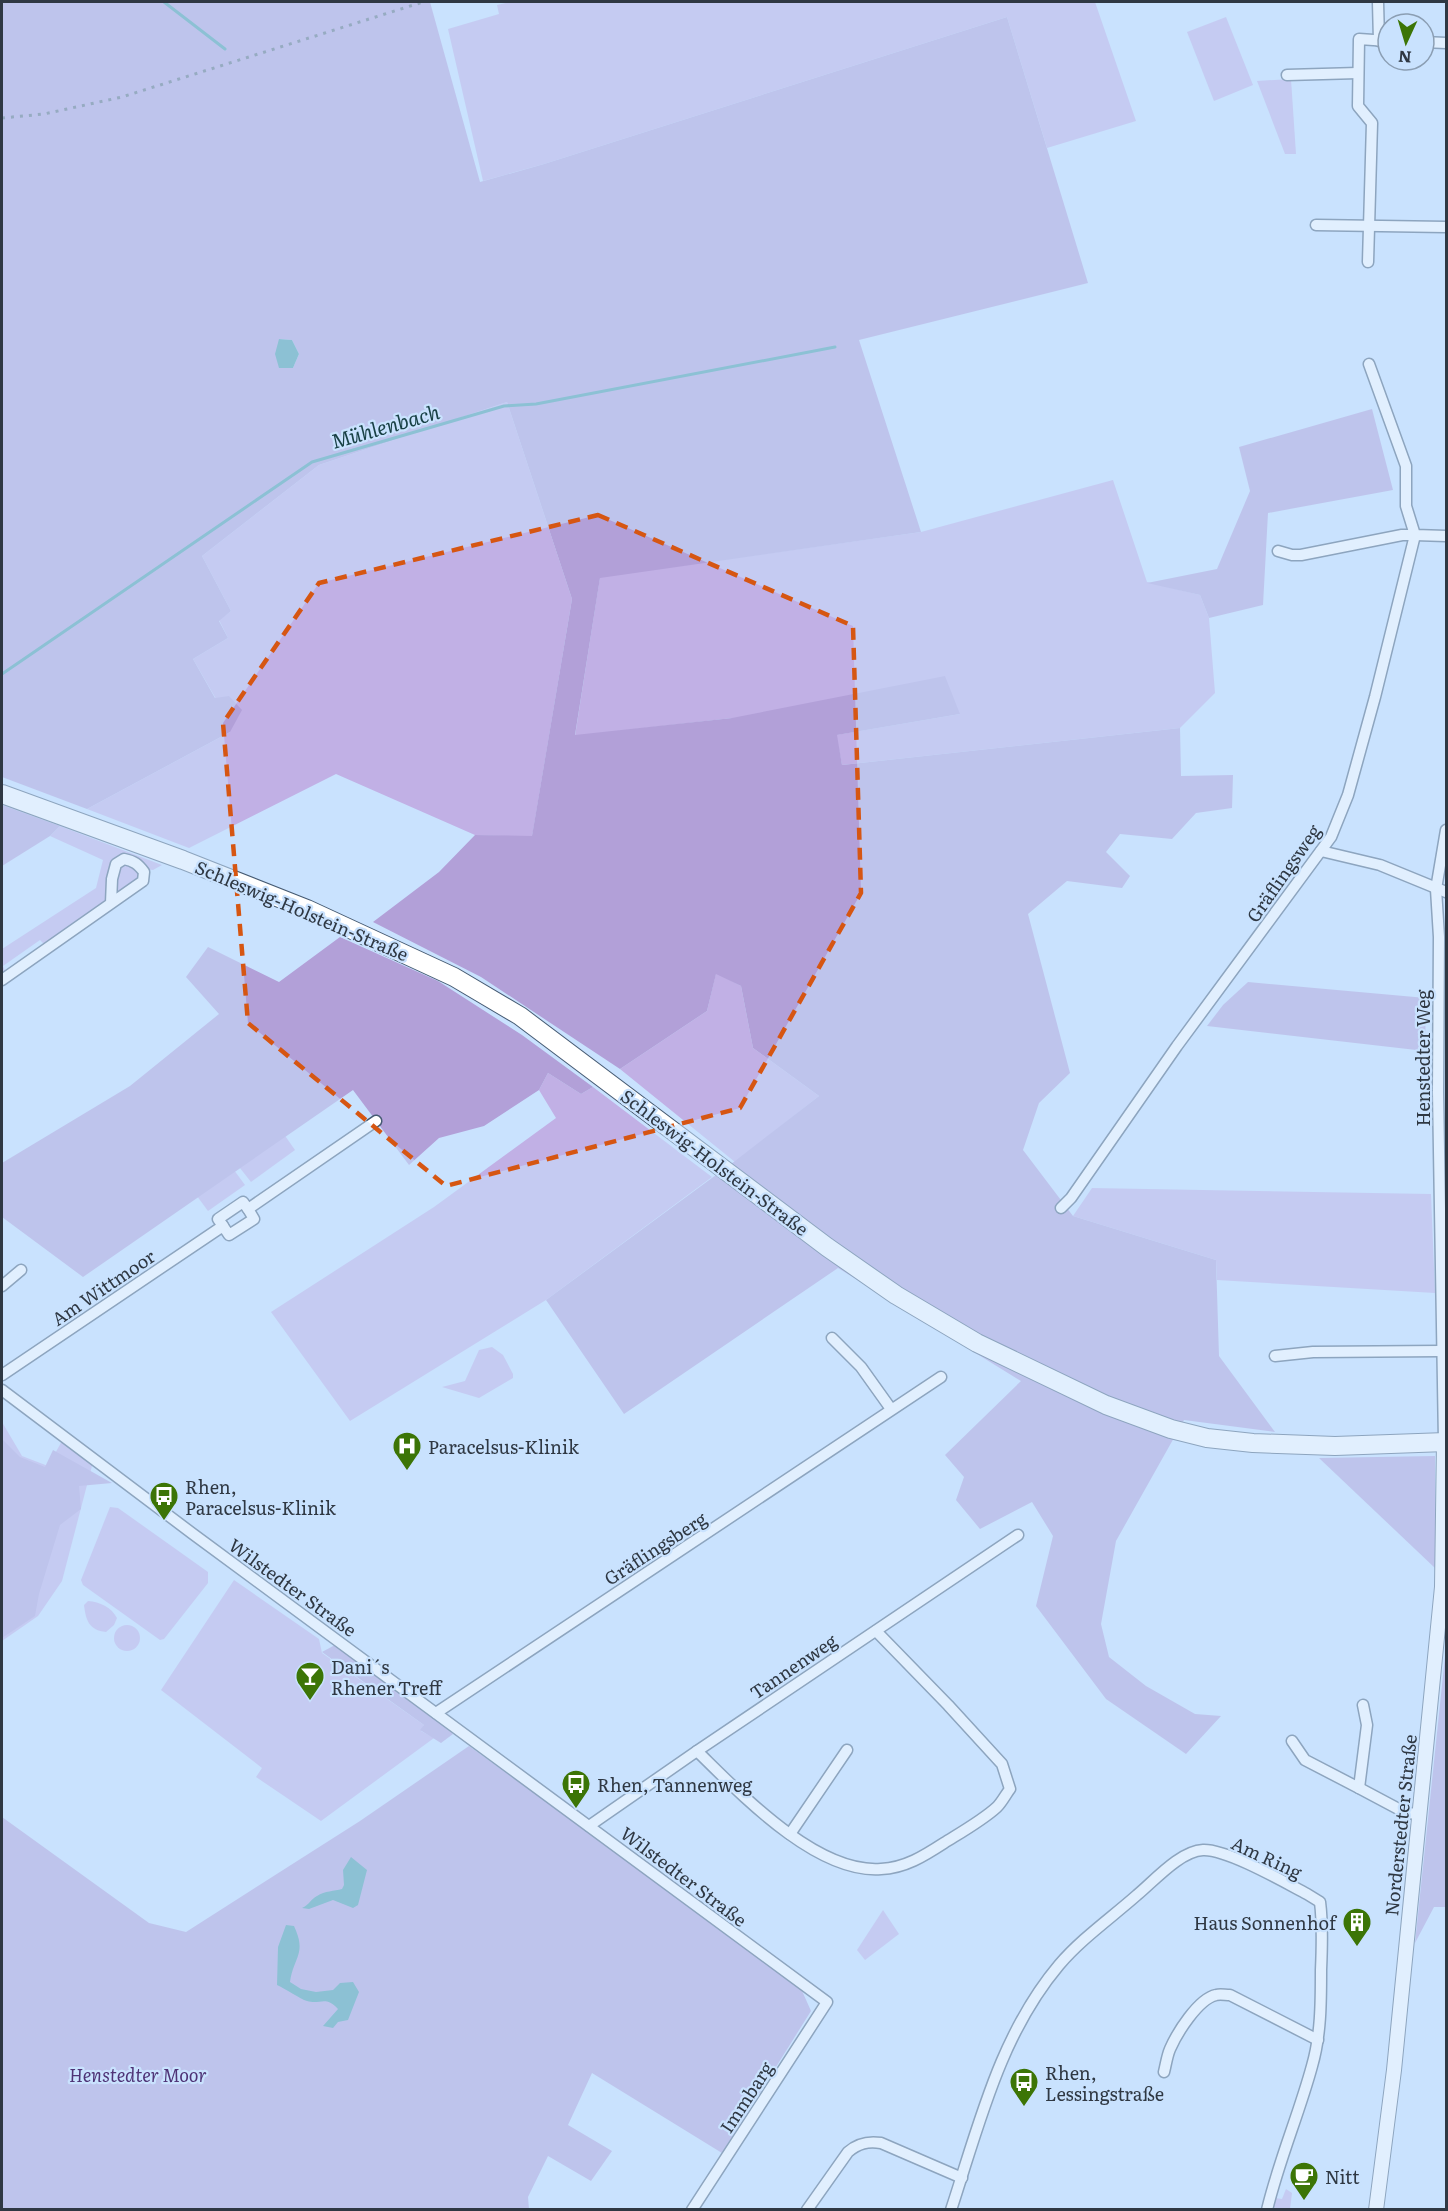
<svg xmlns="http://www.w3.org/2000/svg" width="1448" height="2211" viewBox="0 0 1448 2211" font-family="Literata,serif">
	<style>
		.green { fill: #c1b0e5 }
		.forest { fill: #b2a0d8; fill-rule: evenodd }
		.water { fill: #4499a3 }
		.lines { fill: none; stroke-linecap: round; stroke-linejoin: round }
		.stream { stroke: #4499a3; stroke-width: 3 }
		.minor-casing { stroke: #465b73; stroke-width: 13 }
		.tertiary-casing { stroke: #465b73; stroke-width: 16 }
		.primary-casing { stroke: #465b73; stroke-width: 20 }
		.minor { stroke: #fff; stroke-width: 10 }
		.tertiary { stroke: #fff; stroke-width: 14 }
		.primary { stroke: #fff; stroke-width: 18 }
		.rail { stroke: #5a6878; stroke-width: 3; stroke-dasharray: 3 6; stroke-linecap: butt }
		.marked { fill: none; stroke: #d65612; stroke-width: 4.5; stroke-dasharray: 12 8; stroke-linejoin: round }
		.labels { text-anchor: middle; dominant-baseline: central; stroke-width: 4.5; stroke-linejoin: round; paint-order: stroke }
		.street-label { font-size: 18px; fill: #2f3843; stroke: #c9e2fe }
		.poi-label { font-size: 18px; fill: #2f3843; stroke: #c9e2fe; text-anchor: start }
		.park-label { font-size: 18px; font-style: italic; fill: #4e3376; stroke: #c9e2fe }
		.water-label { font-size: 20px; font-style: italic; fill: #194146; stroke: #c9e2fe }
	</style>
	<rect width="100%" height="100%" fill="#c9e2fe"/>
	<g class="green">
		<path d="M510 2H1095L1136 121 1047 148 1007 17 544 164 483 181 448 29 499 14 497 5Z"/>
		<path d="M1226 17 1253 85 1214 101 1187 32Z"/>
		<path d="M1291 79 1296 154H1285L1257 81Z"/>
		<path d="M507 402 572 599 532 837 475 835 336 774 189 848 87 809 230 732 216 699 193 659 228 638 219 620 231 611 202 556 319 465Z"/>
		<path d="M1113 480 1147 582 1200 595 1209 618 1215 693 1180 728 842 765 836 735 960 714 732 718 575 736 600 577 921 532Z"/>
		<path d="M60 826 162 865 153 870 145 869 124 857 108 901 45 945 40 940 3 966 6 973 2 976V949L96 888 103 860 50 836Z"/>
		<path d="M123 861C127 864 134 866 137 869 147 881 126 891 117 892L113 887 115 871Z"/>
		<path d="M716 973 741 986 753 1048 819 1096 735 1162 620 1069 707 1011Z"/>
		<path d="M548 1073 581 1094 593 1087 712 1177 546 1300 350 1421 271 1312 434 1207 556 1118 539 1090Z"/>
		<path d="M281 1130 295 1150 251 1182 236 1163Z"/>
		<path d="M231 1166 245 1185 208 1211 194 1192Z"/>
		<path d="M1092 1188 1431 1194 1435 1293 1217 1280 1216 1260 1073 1216Z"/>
		<path d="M492 1347 503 1355 513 1374V1378L479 1398 442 1387 465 1381 479 1350Z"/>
		<path d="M2 1422 22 1456 48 1466 62 1441 93 1462 62 1581 38 1616 2 1641Z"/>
		<path d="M110 1507 118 1508 208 1572V1583L164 1639 160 1640 83 1585 81 1580Z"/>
		<path d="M234 1580 319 1639 322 1653 424 1725 421 1731 434 1738 321 1821 256 1777 262 1768 161 1690Z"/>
		<path d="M88 1601C100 1602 111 1607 117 1618L114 1625 106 1632C89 1630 86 1621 84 1605Z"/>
		<circle cx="127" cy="1638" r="13"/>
		<path d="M883 1910 899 1934 865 1960 857 1950Z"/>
		<path d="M1286 2189 1292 2193 1290 2209H1279L1273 2207 1275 2198 1282 2199Z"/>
	</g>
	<g class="forest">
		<path d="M2 2H430L480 182 544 164 1007 17 1088 283 859 340 921 532 600 578 575 735 732 718 945 676 960 714 837 735 842 765 1180 728 1181 776 1233 775 1232 808 1196 813 1172 839 1120 834 1106 852 1130 876 1122 888 1067 881 1028 914 1070 1073 1039 1103 1023 1150 1073 1216 1216 1260 1219 1356 1275 1432 1184 1420 1116 1541 1101 1624 1109 1657 1146 1686 1195 1714 1221 1716 1186 1754 1106 1699 1036 1606 1053 1536 1032 1502 980 1529 956 1500 964 1477 945 1455 1021 1381 838 1268 624 1414 546 1300 735 1161 819 1096 753 1048 741 986 716 974 707 1011 620 1069 481 977 373 922 439 872 475 835 532 836 572 599 507 402 319 465 202 556 231 611 219 621 228 638 193 659 215 698 229 696 242 710 230 732 87 809 2 777ZM279 339 292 340 299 354 293 368Z"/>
		<path d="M1372 409 1393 490 1268 513 1263 605 1209 618 1200 595 1147 583 1217 569 1250 491 1239 447Z"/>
		<path d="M2 805 60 826 50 836 2 866Z"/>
		<path d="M340 937 438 981 522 1035 593 1087 581 1094 548 1073 539 1090 484 1126 439 1138 409 1165 353 1090 83 1277 2 1217V1163L130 1086 219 1014 186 977 208 947 279 982Z"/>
		<path d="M1248 982 1426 998 1425 1051 1207 1026 1223 1005Z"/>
		<path d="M2 1439 20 1457 45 1467 53 1450 112 1483 79 1486 81 1509 60 1525 39 1594 35 1616 2 1638Z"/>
		<path d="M1435 1456V1568L1319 1458Z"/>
		<path d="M335 1645 405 1693 453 1734 441 1743 420 1730 424 1725 322 1652Z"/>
		<path d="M1446 1647V1907H1434L1415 1943Z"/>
		<path d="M469 1746 799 1984 811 2011 722 2153 592 2073 568 2125 612 2151 591 2181 548 2156 528 2197 529 2209H2V1817L149 1923 186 1932 360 1821Z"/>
	</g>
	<g class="water">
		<path d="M279 339 292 340 299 354 293 368H279L275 354Z"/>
		<path d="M351 1857 367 1870 358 1905 353 1908 333 1900 309 1909 302 1908C309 1905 311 1899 317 1896 325 1891 334 1891 342 1889L344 1885 343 1870Z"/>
		<path d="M286 1925 294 1926C307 1954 294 1956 290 1982L301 1989 316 1992 333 1990 340 1983 353 1982 359 1992 348 2020 338 2022 333 2028 323 2026 338 2009C325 1995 321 2005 307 2001 300 1999 286 1989 277 1985L278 1947Z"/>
	</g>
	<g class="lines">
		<g class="stream">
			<path d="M164 2 225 49"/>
			<path d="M2 674 312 462 504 406 536 404 835 347"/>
		</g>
		<g class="minor-casing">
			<g id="minor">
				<path d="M1378 2 1379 41"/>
				<path d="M1424 42 1446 43"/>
				<path d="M1287 75 1358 73"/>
				<path d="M1316 225 1446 227"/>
				<path d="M1368 262 1372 123 1358 106 1359 39 1388 41"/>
				<path d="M1369 364 1406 466V506L1415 535 1446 536"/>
				<path d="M1321 851 1380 865 1446 892"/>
				<path d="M2 980 143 881 144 872C138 864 134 861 124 859L116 864 112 879 111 903"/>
				<path d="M1061 1208 1071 1198 1177 1046 1331 837 1348 795 1375 697 1415 535H1402L1301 555H1292L1278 551"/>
				<path d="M223 1226 218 1219 243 1202 248 1209"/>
				<path d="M2 1286 21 1270"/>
				<path d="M832 1338 861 1367 891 1409"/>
				<path d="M1275 1356 1313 1352 1441 1351"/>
				<path d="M2 1375 223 1226 229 1235 254 1219 248 1209 376 1121"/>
				<path d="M2 1390 193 1534 827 2002 692 2210"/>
				<path d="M1444 1442 1438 1092 1439 937 1436 889 1446 830"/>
				<path d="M436 1713 941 1377"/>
				<path d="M1292 1741 1305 1760 1359 1788 1367 1725 1363 1705"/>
				<path d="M697 1751C740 1793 816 1874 881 1869 905 1868 924 1856 944 1843 960 1833 983 1820 997 1807 1002 1802 1006 1794 1010 1789L1002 1764 948 1705 876 1631"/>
				<path d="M1359 1788 1406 1813 1419 1814"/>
				<path d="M589 1826 697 1751 1018 1535"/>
				<path d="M790 1834 847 1750"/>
				<path d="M1164 2072C1166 2064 1167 2056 1170 2049 1177 2033 1198 1999 1216 1995 1220 1994 1225 1995 1230 1995L1318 2040"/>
				<path d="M807 2210 848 2152C858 2143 868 2141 881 2143L962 2178"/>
				<path d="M951 2210C979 2125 1000 2035 1059 1965 1081 1939 1111 1918 1137 1895 1154 1881 1180 1851 1203 1850 1227 1849 1284 1882 1307 1894L1320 1902C1323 1925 1322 1948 1321 1970 1321 2002 1321 2035 1312 2066 1299 2114 1279 2160 1267 2210"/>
			</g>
		</g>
		<g class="tertiary-casing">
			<path id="tertiary" d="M1376 2210 1394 2070 1442 1587 1444 1442"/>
		</g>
		<g class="primary-casing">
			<path id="primary" d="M2 794 183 860 307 909 454 977 520 1016 827 1247 896 1295 977 1343 1106 1405 1171 1429 1207 1438 1253 1443 1335 1446 1446 1442"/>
		</g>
		<use href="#minor" class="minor"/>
		<use href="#tertiary" class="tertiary"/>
		<use href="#primary" class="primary"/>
		<path class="rail" d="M2 118 44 114 122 97 423 2"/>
	</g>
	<path d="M0 0H1448V2211H0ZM598 515 853 626 861 893 740 1108 446 1186 248 1023 223 723 319 583Z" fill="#c9e2fe" fill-opacity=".55" fill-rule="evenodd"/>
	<path class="marked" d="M598 515 853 626 861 893 740 1108 446 1186 248 1023 223 723 319 583Z"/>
	<defs>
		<g id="hospital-pin" transform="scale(1.5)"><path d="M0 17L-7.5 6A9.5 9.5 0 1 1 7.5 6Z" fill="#3c7506" stroke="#c9e2fe"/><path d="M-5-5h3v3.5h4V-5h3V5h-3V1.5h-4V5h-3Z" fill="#fff"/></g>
		<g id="bus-pin" transform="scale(1.5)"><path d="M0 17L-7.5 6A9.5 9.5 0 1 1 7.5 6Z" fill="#3c7506" stroke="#c9e2fe"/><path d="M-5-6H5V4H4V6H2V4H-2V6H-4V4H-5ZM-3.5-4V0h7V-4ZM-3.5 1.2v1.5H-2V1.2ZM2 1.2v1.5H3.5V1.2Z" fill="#fff"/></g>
		<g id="bar-pin" transform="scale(1.5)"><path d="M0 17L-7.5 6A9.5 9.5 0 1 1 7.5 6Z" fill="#3c7506" stroke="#c9e2fe"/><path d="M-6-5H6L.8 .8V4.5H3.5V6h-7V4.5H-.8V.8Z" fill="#fff"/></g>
		<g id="building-pin" transform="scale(1.5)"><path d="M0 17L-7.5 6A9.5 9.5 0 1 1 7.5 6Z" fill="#3c7506" stroke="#c9e2fe"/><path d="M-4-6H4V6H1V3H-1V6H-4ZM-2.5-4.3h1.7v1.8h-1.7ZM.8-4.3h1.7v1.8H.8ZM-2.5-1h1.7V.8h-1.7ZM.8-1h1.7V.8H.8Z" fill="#fff"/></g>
		<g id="cafe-pin" transform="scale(1.5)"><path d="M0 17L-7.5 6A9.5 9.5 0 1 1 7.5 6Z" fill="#3c7506" stroke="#c9e2fe"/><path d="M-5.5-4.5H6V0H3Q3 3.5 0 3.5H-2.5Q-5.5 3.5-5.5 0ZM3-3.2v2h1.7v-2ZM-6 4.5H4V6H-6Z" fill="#fff"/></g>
	</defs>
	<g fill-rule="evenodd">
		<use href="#hospital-pin" x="407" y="1446"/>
		<use href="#bus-pin" x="164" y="1496"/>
		<use href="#bar-pin" x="310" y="1676"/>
		<use href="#bus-pin" x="576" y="1784"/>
		<use href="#building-pin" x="1357" y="1922"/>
		<use href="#bus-pin" x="1024" y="2082"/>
		<use href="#cafe-pin" x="1304" y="2176"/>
	</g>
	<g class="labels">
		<g class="street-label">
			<text transform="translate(1283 873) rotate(-55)">Gräflingsweg</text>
			<text transform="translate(302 910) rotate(23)">Schleswig-Holstein-Straße</text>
			<text transform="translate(1422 1058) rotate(-90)">Henstedter Weg</text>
			<text transform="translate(715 1162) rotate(37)">Schleswig-Holstein-Straße</text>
			<text transform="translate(103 1287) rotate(-34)">Am Wittmoor</text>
			<text transform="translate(655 1548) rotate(-33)">Gräflingsberg</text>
			<text transform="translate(293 1587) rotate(36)">Wilstedter Straße</text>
			<text transform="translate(793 1666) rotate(-34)">Tannenweg</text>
			<text transform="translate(1400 1825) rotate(-84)">Norderstedter Straße</text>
			<text transform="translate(1267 1857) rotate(25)">Am Ring</text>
			<text transform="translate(684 1876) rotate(37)">Wilstedter Straße</text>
			<text transform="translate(746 2097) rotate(-57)">Immbarg</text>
		</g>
		<g class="poi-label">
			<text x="428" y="1446">Paracelsus-Klinik</text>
			<text x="185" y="1486">Rhen,<tspan x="185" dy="21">Paracelsus-Klinik</tspan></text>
			<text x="331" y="1666">Dani´s<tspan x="331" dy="21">Rhener Treff</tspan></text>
			<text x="597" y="1784">Rhen, Tannenweg</text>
			<text x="1336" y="1922" text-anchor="end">Haus Sonnenhof</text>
			<text x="1045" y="2072">Rhen,<tspan x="1045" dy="21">Lessingstraße</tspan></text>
			<text x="1325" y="2176">Nitt</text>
		</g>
		<g class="park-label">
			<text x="138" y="2074">Henstedter Moor</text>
		</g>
		<g class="water-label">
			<text transform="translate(385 425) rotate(-16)">Mühlenbach</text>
		</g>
	</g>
	<rect width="1448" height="2211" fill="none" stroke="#2f3843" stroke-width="6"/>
	<g transform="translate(1406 42) rotate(184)"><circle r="28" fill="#c9e2fe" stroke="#8b9eb3" stroke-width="1.5"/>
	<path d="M0-4.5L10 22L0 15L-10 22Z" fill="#3c7506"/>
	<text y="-9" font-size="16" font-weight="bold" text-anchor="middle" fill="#2f3843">N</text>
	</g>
</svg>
